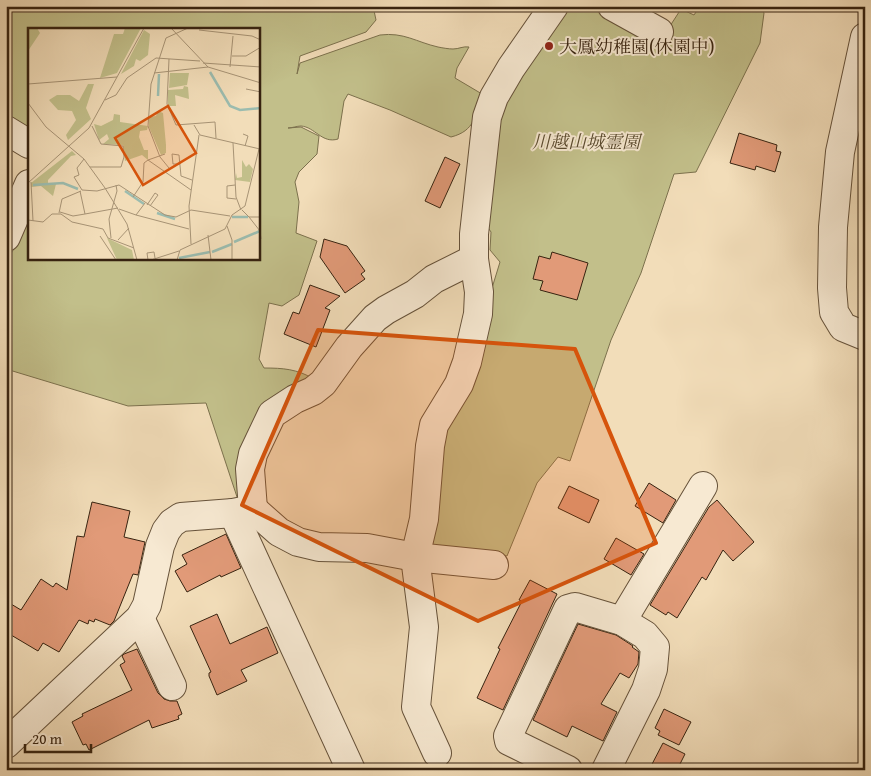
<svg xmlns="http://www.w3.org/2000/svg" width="871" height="776" viewBox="0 0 871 776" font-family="'Gentium Book Plus','Noto Serif JP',serif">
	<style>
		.green { fill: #c2bf8a; stroke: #7c714d }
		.building { fill: #e19a78; stroke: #372310 }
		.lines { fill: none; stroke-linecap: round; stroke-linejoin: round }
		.minor-casing { stroke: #66523a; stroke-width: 30 }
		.minor { stroke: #f7e9d2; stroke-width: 28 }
		.marked { fill: #d6540c; fill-opacity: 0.2; stroke: #d6540c; stroke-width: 4; stroke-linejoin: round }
		.poi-dot { fill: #8f2418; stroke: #f7e9d2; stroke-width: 2 }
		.labels { text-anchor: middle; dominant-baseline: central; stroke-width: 4; stroke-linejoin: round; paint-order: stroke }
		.poi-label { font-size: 18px; fill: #372310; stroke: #f7e9d2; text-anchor: start }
		.park-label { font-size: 18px; font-style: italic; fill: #5a4a2e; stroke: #f7e9d2 }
		.inset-river { fill: none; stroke: #9bbcaf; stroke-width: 2.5 }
		.inset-road { fill: none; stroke: #a79375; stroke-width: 1 }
		.view { fill: #d6540c; fill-opacity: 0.15; stroke: #d6540c; stroke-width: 2.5 }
		.inset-edge { fill: none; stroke: #372310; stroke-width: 2.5 }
	</style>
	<rect width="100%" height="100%" fill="#f2ddb9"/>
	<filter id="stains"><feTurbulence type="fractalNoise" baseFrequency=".004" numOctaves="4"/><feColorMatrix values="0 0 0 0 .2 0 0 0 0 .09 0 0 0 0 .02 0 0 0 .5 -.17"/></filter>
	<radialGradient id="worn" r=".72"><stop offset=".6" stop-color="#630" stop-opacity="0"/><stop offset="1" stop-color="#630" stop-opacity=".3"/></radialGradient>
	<g class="green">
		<path d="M6 6H373L376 20 366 32 300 56 297 74 300 63 380 35C404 32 416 42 438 47 443 48 449 49 453 49 459 49 463 46 469 47L457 68 455 78 482 94C476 115 475 131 451 137L390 110 348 94 344 101 338 139C322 144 315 127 301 126 297 126 292 128 288 128L301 127 319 136 317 154 299 172 295 182 299 202 296 233 317 241 299 295 282 306 269 303 259 359 264 368C283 368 297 369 314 379L289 400 239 503 206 403 128 406 6 369V263L19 239 29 213V259H259V29H29V134L6 120Z"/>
		<path d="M562 6H596L659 43 681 9 694 15 700 6H756L762 9 764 13 760 43 696 172 674 174 641 273 611 340 570 461 558 457 537 483 507 556 429 544 436 443 488 301 500 262 490 250 491 232 487 226 495 117Z"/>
	</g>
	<g class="building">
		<path d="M739 133 777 145 776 151 781 152 775 172 756 166 755 170 730 163Z"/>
		<path d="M445 157 460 164 440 208 425 201Z"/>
		<path d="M324 239 347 246 365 271 361 274 365 279 345 293 320 257Z"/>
		<path d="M552 252 588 263 577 300 540 290 543 281 533 279 539 256 550 259Z"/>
		<path d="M310 285 340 296 325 308 330 310 316 347 284 334 293 312 299 314Z"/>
		<path d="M649 483 676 500 663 523 635 506Z"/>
		<path d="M569 486 599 500 589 523 558 508Z"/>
		<path d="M717 500 754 542 733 561 723 550 706 580 702 577 677 618 668 612 666 615 650 605 709 507Z"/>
		<path d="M92 502 130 511 124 537 145 542 138 575 133 574 114 621 110 625 95 619 94 622 89 620 88 624 79 620 59 652 43 643 38 651 6 632V601L21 610 41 579 53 587 56 583 67 590 77 536 84 537Z"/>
		<path d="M226 534 241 568 221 577 220 575 187 592 175 571 187 564 182 555Z"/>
		<path d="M616 538 644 554 631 575 604 559Z"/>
		<path d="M530 580 557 594 503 710 477 698 500 649 498 648 522 601 519 600Z"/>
		<path d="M217 614 230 644 267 627 278 653 241 670 247 681 217 695 209 676V673L211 672 190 626Z"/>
		<path d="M578 624 616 635 633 646 632 647 639 652 638 664 629 678 620 673 601 704 617 712 603 741 572 726 567 737 533 720Z"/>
		<path d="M137 649 158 693 164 699 170 701H177L182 714 178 716 179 719 152 728 149 720 89 750 86 744 83 745 72 722 83 716 82 714 132 690 120 665 125 662 122 656 124 654Z"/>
		<path d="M664 709 691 722 679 745 658 735 660 731 655 728Z"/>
		<path d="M663 743 685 754 677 770H649Z"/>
	</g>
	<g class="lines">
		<g class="minor-casing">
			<g id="minor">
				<path d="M612 6 659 32"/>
				<path d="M865 37 840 152 833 227 832 288 834 312 843 327 865 336"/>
				<path d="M6 130 29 144"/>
				<path d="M6 237 29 184"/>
				<path d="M253 509 250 469 253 454 272 414 295 399 313 391 323 383 349 347 375 318 386 310 415 294 434 279 474 259"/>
				<path d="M233 513 351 770"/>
				<path d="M140 618 172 686"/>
				<path d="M622 621 703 486"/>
				<path d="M6 744 140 618 147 605 160 546 166 531 172 523 181 517 233 513 253 509 279 532 298 542 319 547 367 548 415 557 494 565"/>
				<path d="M437 753 416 707 424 627 415 557 424 519 430 446 434 425 459 384 467 362 478 314 479 292 474 259V234L487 117 494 97 511 68 554 6"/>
				<path d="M568 770 509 741 508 736 568 609 575 607 622 621 645 635 655 647 653 669 646 690 606 770"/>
			</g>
		</g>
		<use href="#minor" class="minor"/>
	</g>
	<path class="marked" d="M318 330 575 349 656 543 478 621 242 505Z"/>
	<circle class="poi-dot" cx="549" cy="46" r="5"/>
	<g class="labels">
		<g class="poi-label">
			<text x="559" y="46">大鳳幼稚園(休園中)</text>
		</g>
		<g class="park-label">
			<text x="586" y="141">川越山城霊園</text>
		</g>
	</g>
	<g transform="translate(28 28)">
		<rect width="232" height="232" fill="#f2ddb9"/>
		<path d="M9 0 12 5 0 23V1ZM97 0H113L89 45 72 50 86 6H95ZM116 2 122 6 120 27 112 33 108 31 106 38 93 46ZM142 45H161L159 57 141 60ZM60 56H66L58 80 63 91 40 112 38 107 48 92 44 83 30 82 21 72 29 67H42L51 73ZM156 58 160 59 161 71 147 67 148 78H140V62L155 61ZM130 83 135 85 138 117V125L133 127 121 99V89L128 88ZM86 86 92 87V94L120 98 119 102 112 103 111 109 116 122H120V132L114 127 97 133 95 117 75 116 81 111 79 106 71 112 66 96 73 98 85 92ZM44 123 48 127 43 128 20 152V156H28L25 168 13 158 3 159V155ZM214 132 218 139 221 136 225 141 222 154 207 152 208 145 209 150 214 149ZM79 210 104 222 106 232H89Z" fill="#c2bf8a"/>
		<path class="inset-river" d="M182 44 202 78 212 82 233 80M130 68 131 46M5 157 35 155 50 161M97 163 116 176M129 185 147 191M204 189H220M206 214 232 203M184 224 204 216M151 230 182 224"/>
		<path class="inset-road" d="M143 0 180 39 233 55M171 2 224 8 233 12M204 28H218L233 19M141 31 139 76 148 97 187 94 188 110M175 35 233 39M202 39 205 8M126 45 180 39M0 56 89 49M218 61 233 64M77 72 88 67 99 50 128 30 172 33M0 75 18 99 56 131 77 160 99 196 109 232M166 97 172 107 232 121M215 106 220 108 217 118M205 115 208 169 213 182M56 131 49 140 51 147 46 149 54 162 69 163 91 157 137 187 148 189 163 182 202 188M120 132 163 162M120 132 137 126M152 136H145L144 126 151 127 153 148 164 152M62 139H93L96 129 95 118 73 116 64 98M141 140 132 129 120 98 123 56 138 10 160 0M3 154 5 193M0 155 61 100 116 0M207 157 199 158V170L208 171M52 163 57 186 90 180M105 169 115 154 116 135 120 132M119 177 127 165 130 167 122 178M91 181 108 187 117 175M214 182 221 189H233M32 184 45 188 57 186M31 185 34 171 53 163M108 187 161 201M221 189 232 203 233 211M0 192 15 194 24 186H33L44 194 75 201 80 210 106 220M199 198 204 212V232M180 207 183 232M72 208 88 232M83 210 81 191 89 163 88 157M90 212 101 200M163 216 161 178 171 107M120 232 119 225 126 224 127 230M123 232 151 223M149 232 152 222 197 201 204 187 217 178 231 121"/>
		<path class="view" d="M140 78 168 125 115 157 87 110Z"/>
		<rect width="232" height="232" class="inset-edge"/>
	</g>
	<rect width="871" height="776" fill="none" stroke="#f2ddb9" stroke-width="25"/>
	<rect x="8" y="8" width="856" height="761" fill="none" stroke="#372310" stroke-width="2.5"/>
	<rect x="12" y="12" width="846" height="751" fill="none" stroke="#372310"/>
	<path d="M25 744v8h66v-8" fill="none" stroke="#372310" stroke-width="2.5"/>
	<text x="32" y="744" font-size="15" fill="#372310" stroke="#f7e9d2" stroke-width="4" paint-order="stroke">20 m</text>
	<rect width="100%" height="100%" filter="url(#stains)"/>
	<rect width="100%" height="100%" fill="url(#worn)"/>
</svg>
